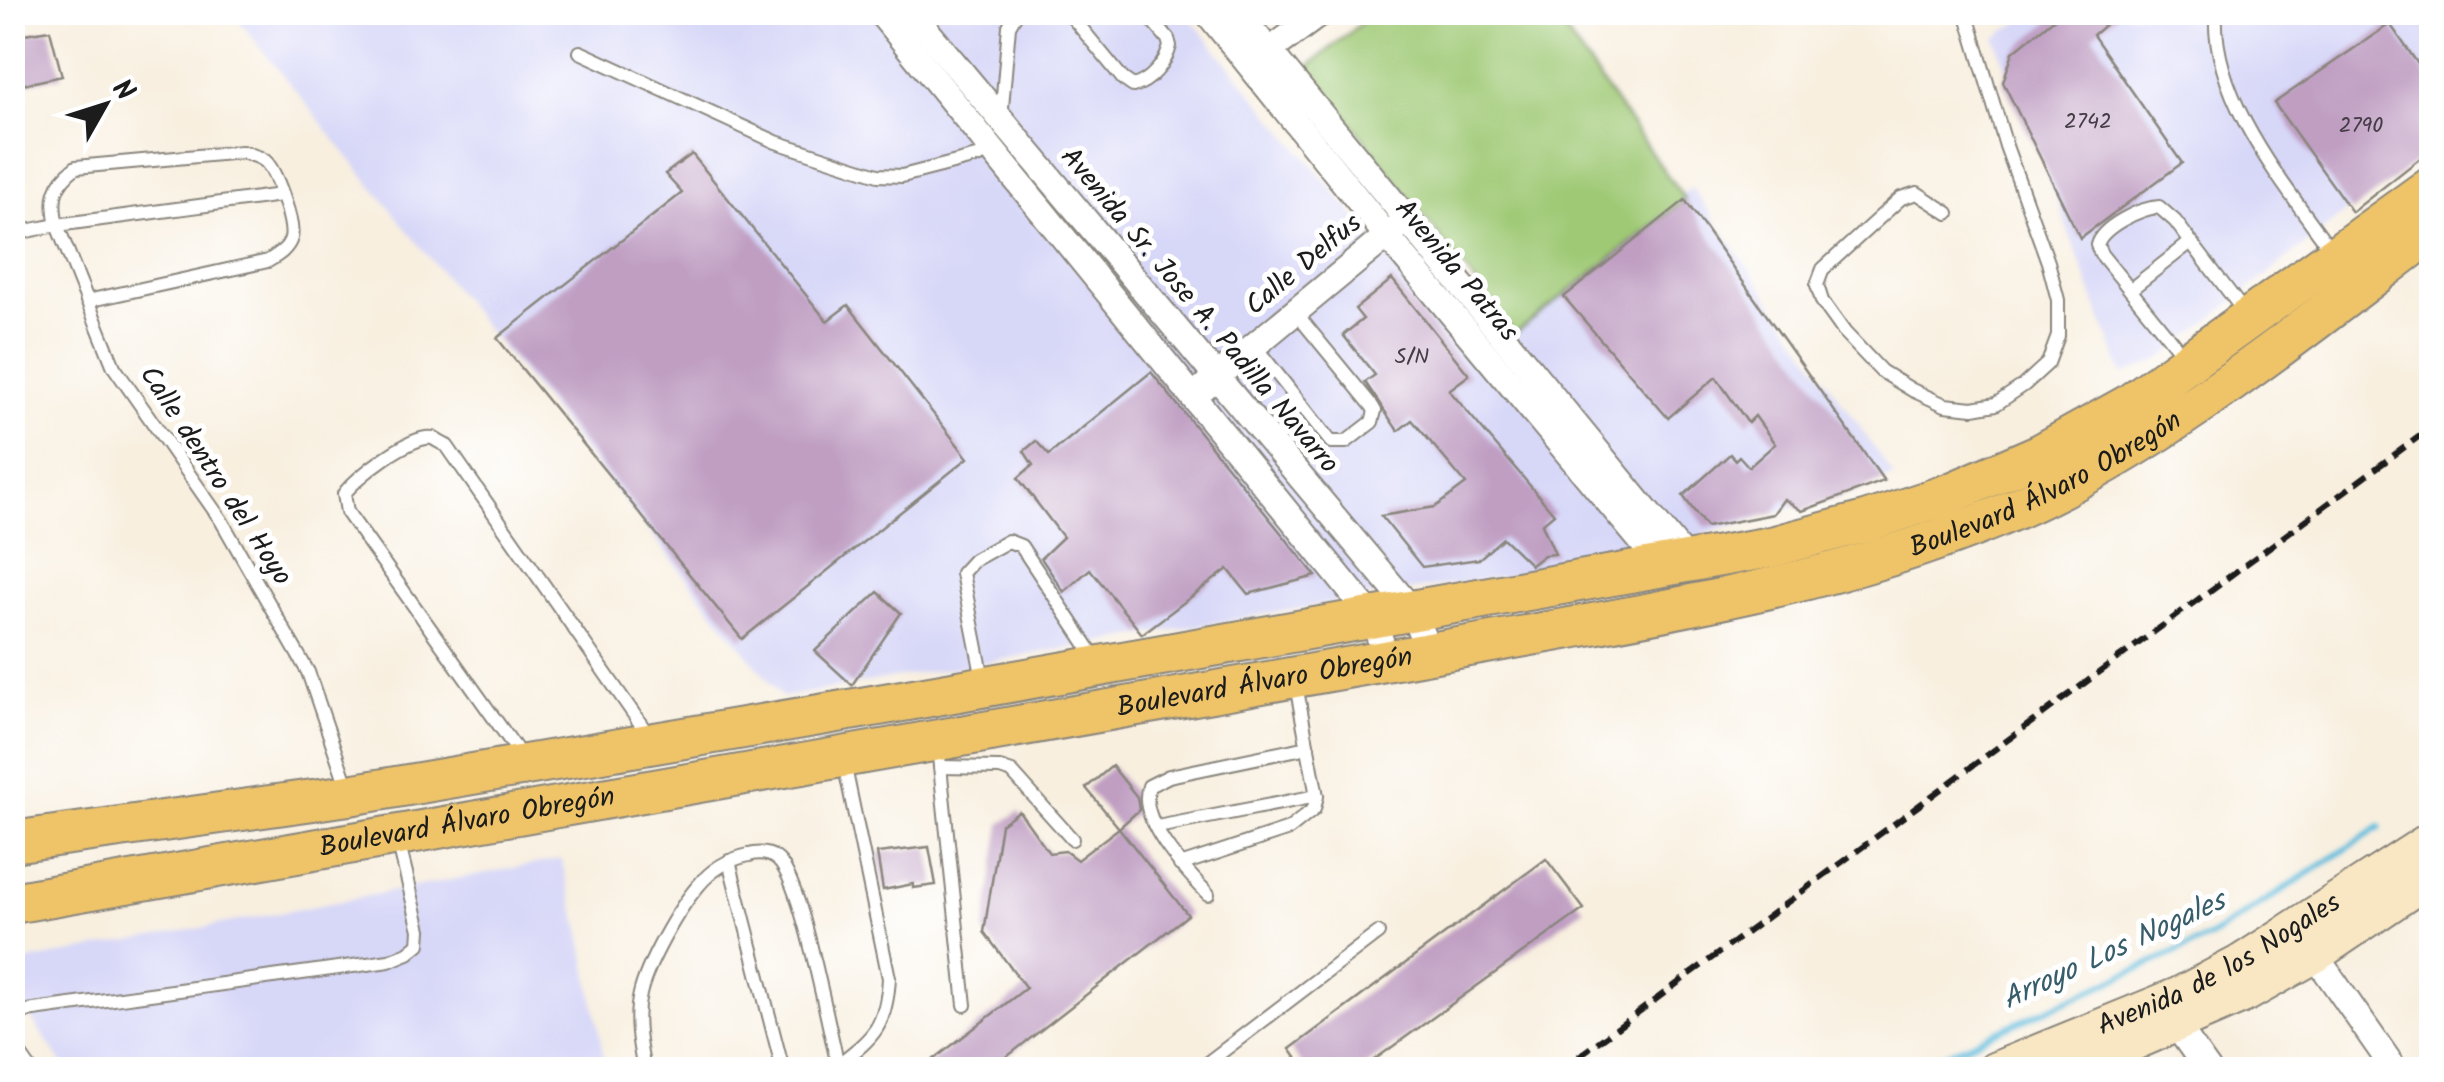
<svg xmlns="http://www.w3.org/2000/svg" width="2444" height="1082" viewBox="0 0 2444 1082" font-family="Kalam,sans-serif">
	<style>
		.built { fill: #d7d7f8 }
		.green { fill: #9fc975; stroke: #5e7248; stroke-width: 2.5 }
		.lines { fill: none; stroke-linecap: round; stroke-linejoin: round }
		.stream { stroke: #60bede; stroke-width: 6 }
		.building { fill: #bf9ec2 }
		.service-casing { stroke: #8a867e; stroke-width: 16 }
		.minor-casing { stroke: #8a867e; stroke-width: 29 }
		.secondary-casing { stroke: #8a867e; stroke-width: 39 }
		.trunk-casing { stroke: #8a867e; stroke-width: 44 }
		.service { stroke: #fff; stroke-width: 12 }
		.minor { stroke: #fff; stroke-width: 25 }
		.secondary { stroke: #f9e7c3; stroke-width: 35 }
		.trunk { stroke: #efc469; stroke-width: 40 }
		.rail { stroke: #1c1c1c; stroke-width: 6; stroke-dasharray: 15 8; stroke-linecap: butt }
		.labels { text-anchor: middle; dominant-baseline: central; stroke-width: 10; stroke-linejoin: round; paint-order: stroke }
		.number-label { font-size: 22px; fill: #453c46 }
		.street-label { font-size: 28px; fill: #1c1c1c; stroke: #fff }
		.water-label { font-size: 30px; font-style: italic; fill: #375d6a; stroke: #fff }
	</style>
	<rect width="100%" height="100%" fill="#fff"/>
	<filter id="ink" filterUnits="userSpaceOnUse"><feTurbulence type="fractalNoise" baseFrequency=".01" numOctaves="2"/><feDisplacementMap in="SourceGraphic" scale="20" xChannelSelector="R" yChannelSelector="G"/><feConvolveMatrix kernelMatrix="1 2 1 2 8 2 1 2 1" color-interpolation-filters="sRGB"/></filter>
	<filter id="wash" filterUnits="userSpaceOnUse"><feTurbulence type="fractalNoise" baseFrequency=".0048" numOctaves="4" result="noise"/><feDisplacementMap in="SourceGraphic" scale="40" xChannelSelector="R" yChannelSelector="G"/><feGaussianBlur stdDeviation="2.25" result="paint"/><feColorMatrix in="noise" values="0 0 0 0 0 0 0 0 0 0 0 0 0 0 0 0 0 1.4 0 .05"/><feComposite in="paint" operator="in"/></filter>
	<g filter="url(#wash)">
		<rect width="100%" height="100%" fill="#f8efdf"/>
		<g class="built">
			<path d="M233 13H1186L1474 360 1692 187 1894 476 1633 556 1336 602 782 697Z"/>
			<path d="M2033 13H2431V144L2161 359 2123 375 1995 38Z"/>
			<path d="M561 859 581 933 606 1069H66L13 992 12 964Z"/>
		</g>
		<path class="green" d="M1373 13H1552L1685 200 1515 334 1308 67Z"/>
		<g class="lines">
			<path class="stream" d="M1911 1070 2210 937 2380 827"/>
		</g>
		<g id="blocks">
			<g class="building">
				<path d="M2062 12H2120L2093 35 2182 163 2080 238 2003 82 2013 52Z"/>
				<path d="M2390 24 2432 84V149L2352 212 2274 103Z"/>
				<path d="M50 30 62 76 12 87V36Z"/>
				<path d="M692 154 827 321 848 305 968 458 742 639 497 338 682 193 665 174Z"/>
				<path d="M1685 200 1884 481 1802 511 1784 499 1773 514 1706 527 1683 496 1730 454 1735 460 1739 456 1749 467 1775 444 1755 416 1748 423 1716 377 1668 418 1564 297Z"/>
				<path d="M1392 279 1469 375 1449 390 1554 514 1542 524 1555 554 1544 555 1531 565 1503 538 1479 559 1422 567 1381 516 1435 507 1466 484 1412 420 1398 431 1365 382 1375 375 1343 335 1363 319 1355 309Z"/>
				<path d="M1151 372 1316 576 1248 594 1228 569 1142 634 1090 569 1064 592 1041 558 1063 537 1018 478 1033 465 1024 451 1036 441 1049 455Z"/>
				<path d="M878 592 901 613 852 685 815 651Z"/>
				<path d="M1112 766 1137 797 1139 810 1119 828 1086 788Z"/>
				<path d="M1019 811 1049 853 1065 851 1077 860 1119 828 1188 915 990 1070H920L1026 988 984 932 1001 824Z"/>
				<path d="M929 847 936 885 913 888V884L883 890 877 853Z"/>
				<path d="M1546 859 1584 909 1360 1070H1305L1290 1049Z"/>
			</g>
		</g>
	</g>
	<g filter="url(#ink)">
		<use href="#blocks" fill-opacity="0" stroke="#8a867e" stroke-width="2.5"/>
		<g class="lines">
			<g class="service-casing">
				<g id="service">
					<path d="M1068 12 1123 79 1133 86C1150 82 1166 63 1170 46L1168 39 1145 12"/>
					<path d="M2216 12C2211 98 2284 184 2331 250"/>
					<path d="M580 52 776 142 878 175 902 176 980 156 992 148"/>
					<path d="M1001 119 1009 26 1017 12"/>
					<path d="M1948 213 1917 193 1901 198 1823 269 1817 285 1822 301 1845 333 1881 371 1912 390 1945 405 1973 408 1996 404 2024 385 2048 363 2058 336V300L2048 262 2006 146 1966 12"/>
					<path d="M12 234 57 225 114 367 221 520 308 672 349 792"/>
					<path d="M2131 289 2191 242"/>
					<path d="M87 301 268 261C278 255 288 249 291 238 295 224 276 170 265 161 259 156 249 154 242 152L76 167C54 184 51 198 57 225L281 195"/>
					<path d="M1254 345 1331 442H1346L1372 422 1375 411 1372 406 1295 312"/>
					<path d="M2187 360 2101 254 2097 245C2102 227 2140 208 2159 207L2175 221 2245 313"/>
					<path d="M984 684 962 573 974 560 1008 541 1021 546 1096 659"/>
					<path d="M938 747 965 1005"/>
					<path d="M524 760 347 512 344 494C356 477 411 434 433 438 434 439 446 446 447 446L649 736"/>
					<path d="M940 767 1000 768 1012 772 1072 839"/>
					<path d="M1157 827 1317 796"/>
					<path d="M729 861 783 1070"/>
					<path d="M1180 865 1289 829 1314 809 1317 796 1296 685"/>
					<path d="M1208 894C1187 872 1136 820 1149 786L1169 776 1308 747"/>
					<path d="M12 1013 389 961 408 953 419 944 420 930 398 841"/>
					<path d="M12 1043 31 1070"/>
					<path d="M835 1067C873 1037 886 1029 889 978L844 763"/>
					<path d="M644 1070C639 1044 634 1019 640 994 647 964 678 909 698 886 711 870 729 859 749 855 759 852 770 853 778 860 802 882 828 1026 838 1065"/>
					<path d="M1198 1070 1378 933"/>
				</g>
			</g>
			<g class="minor-casing">
				<g id="minor">
					<path d="M880 12 1372 617 1388 661"/>
					<path d="M911 12 1411 609 1430 654"/>
					<path d="M1207 12 1387 236 1662 566"/>
					<path d="M1237 12 1688 562"/>
					<path d="M1257 60 1322 12"/>
					<path d="M1203 388 1400 225"/>
					<path d="M2315 955 2395 1070"/>
					<path d="M2176 1025 2208 1070"/>
				</g>
			</g>
			<g class="secondary-casing">
				<g id="secondary">
					<path id="s1" d="M1995 1070 2179 995 2240 963 2432 839"/>
					<path d="M2070 1070 2246 994 2315 955 2432 876"/>
				</g>
			</g>
			<g class="trunk-casing">
				<g id="trunk">
					<path d="M12 842 349 795 908 700 1771 547 1865 522 1949 494 2041 454 2129 405 2432 186"/>
					<path id="s2" d="M12 903C420 830 827 759 1234 688 1352 667 1470 647 1587 625 1734 598 1881 569 2018 508 2164 443 2304 328 2432 231"/>
				</g>
			</g>
			<use href="#service" class="service"/>
			<use href="#minor" class="minor"/>
			<use href="#secondary" class="secondary"/>
			<use href="#trunk" class="trunk"/>
			<path class="rail" d="M1560 1070 2432 427"/>
		</g>
	</g>
	<g class="labels">
		<g class="number-label">
			<text x="2088" y="122">2742</text>
			<text x="2361" y="126">2790</text>
			<text x="1412" y="357">S/N</text>
		</g>
		<g class="street-label">
			<text transform="translate(1304 265) rotate(-40)">Calle Delfus</text>
			<text transform="translate(1456 271) rotate(50)">Avenida Patras</text>
			<text transform="translate(1199 311) rotate(50)">Avenida Sr. Jose A. Padilla Navarro</text>
			<text transform="translate(215 476) rotate(57)">Calle dentro del Hoyo</text>
			<text stroke="none"><textPath href="#s2" startOffset="2082">Boulevard Álvaro Obregón</textPath></text>
			<text stroke="none"><textPath href="#s2" startOffset="1272">Boulevard Álvaro Obregón</textPath></text>
			<text stroke="none"><textPath href="#s2" startOffset="462">Boulevard Álvaro Obregón</textPath></text>
			<text stroke="none"><textPath href="#s1" startOffset="248">Avenida de los Nogales</textPath></text>
		</g>
		<g class="water-label">
			<text transform="translate(2114 951) rotate(-25)">Arroyo Los Nogales</text>
		</g>
	</g>
	<rect width="2444" height="1082" fill="none" stroke="#fff" stroke-width="50"/>
	<g transform="translate(105 105) rotate(51)" stroke="#ffffff" stroke-width="8" paint-order="stroke">
	<path d="M0-8L18 38L0 25L-18 38Z" fill="#1c1c1c"/>
	<text y="-15" font-size="28" font-weight="bold" text-anchor="middle" fill="#1c1c1c">N</text>
	</g>
</svg>
